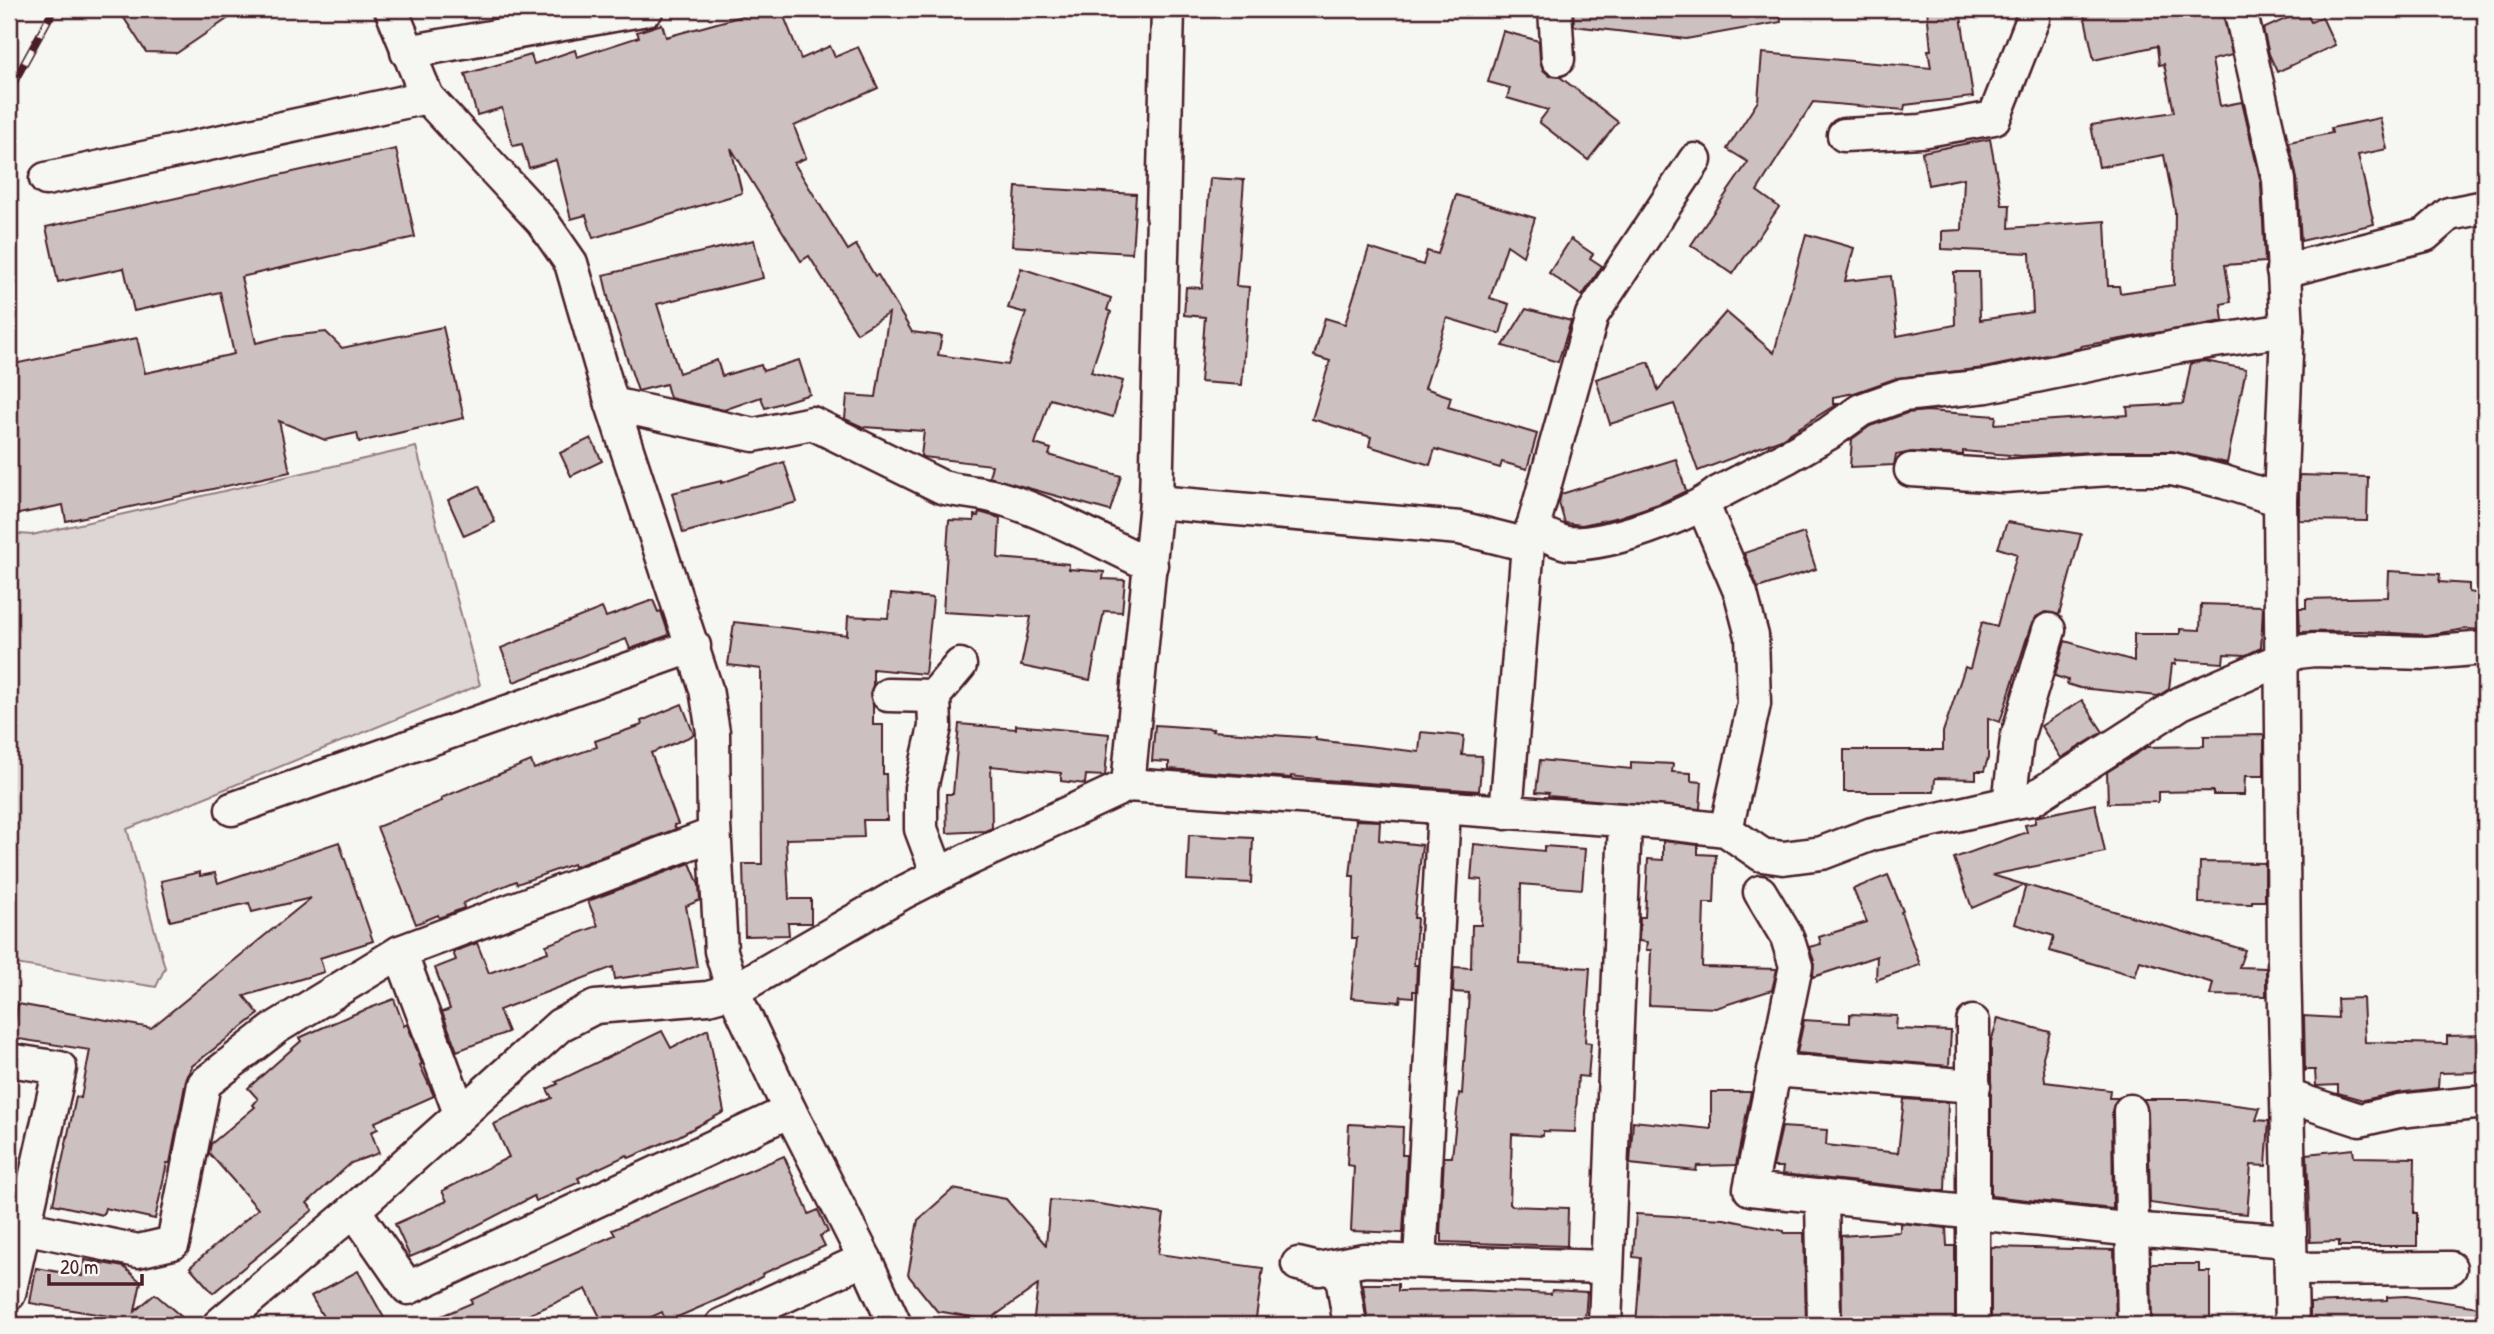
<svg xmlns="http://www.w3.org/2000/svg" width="2494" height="1334" viewBox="0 0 2494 1334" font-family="'Patrick Hand',sans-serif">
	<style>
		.green { fill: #ddd6d5; stroke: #947a80; stroke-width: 2 }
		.building { fill: #ccc1c0; stroke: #4a1f2b; stroke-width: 2 }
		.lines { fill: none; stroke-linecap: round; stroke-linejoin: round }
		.minor-casing { stroke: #4a1f2b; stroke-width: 37 }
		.minor { stroke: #f6f6f2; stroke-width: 32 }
		.rail-casing { stroke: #4a1f2b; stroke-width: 8 }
		.rail { stroke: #f6f6f2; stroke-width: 5; stroke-dasharray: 16; stroke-linecap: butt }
	</style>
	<rect width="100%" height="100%" fill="#f6f6f2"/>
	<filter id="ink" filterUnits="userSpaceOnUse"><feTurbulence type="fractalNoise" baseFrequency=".0143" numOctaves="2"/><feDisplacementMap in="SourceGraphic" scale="14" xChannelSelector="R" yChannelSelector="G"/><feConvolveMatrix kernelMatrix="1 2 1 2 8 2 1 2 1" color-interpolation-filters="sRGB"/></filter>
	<g filter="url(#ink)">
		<path class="green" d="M416 447 480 685 127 829 165 968 156 987 9 963V533L32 535Z"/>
		<g class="building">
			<path d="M139 9H242L177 53 146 52 124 18Z"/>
			<path d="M768 9H781L801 59 830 46 835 57 858 47 878 88 794 126 806 158 794 163 848 250 856 245 875 276 878 275 912 332 942 336 938 355 1008 365 1026 313 1008 308 1021 268 1111 298 1107 310 1111 312 1091 372 1123 381 1113 417 1050 399 1035 444 1051 449 1049 455 1121 476 1110 511 989 477 992 465 923 457 921 456 924 431 863 427 845 419 847 395 876 397 889 313 857 333 809 256 801 261 731 148 742 193 593 238 586 215 571 219 556 160 529 168 522 144 513 146 502 108 477 115 465 74 531 55 534 64 575 50 577 57 639 37 637 32 662 24 666 37Z"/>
			<path d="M1573 9H1780L1781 22 1686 39 1574 26Z"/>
			<path d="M1927 9H1960L1973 97 1905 105 1904 110 1813 102 1757 191 1779 207 1733 274 1691 245 1748 162 1727 149 1758 101 1762 53 1931 68 1928 50H1931Z"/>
			<path d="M2083 9H2222L2232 55 2212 60 2220 106 2242 102 2261 183 2265 262 2225 265 2231 302 2221 304 2223 321 2081 346V348L1984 368 1897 378 1854 393 1833 397V404H1837L1781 439 1698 471 1674 404 1610 424 1596 379 1649 362 1658 390 1726 312 1774 353 1806 234 1854 248 1845 281 1891 276 1897 336 1955 325 1954 272H1979L1980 320 2033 312 2030 253 1942 249V231L1962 230 1964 178 1928 185 1922 152 1990 139 2002 205H2010L2009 228 2105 221 2108 286H2119L2120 293 2174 285 2175 211 2164 155 2099 167 2091 125 2174 112 2164 64 2159 65 2157 46 2094 60Z"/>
			<path d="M2305 10 2311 22 2322 17 2335 45 2277 72 2269 54 2263 29Z"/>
			<path d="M1503 31 1539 41 1540 60 1543 70 1550 76 1560 77 1618 122 1588 160 1539 122 1548 110 1507 98 1510 88 1488 82Z"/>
			<path d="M2380 118 2387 149 2358 155 2374 224 2301 241 2297 179 2289 142 2332 133 2331 128Z"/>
			<path d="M396 149 415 237 241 277 256 343 281 337 326 332 342 348 443 327 464 418 359 442 357 433 325 440 279 421 290 472 66 521 63 505 9 516V365L137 338 145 373 234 354 220 292 134 311 124 268 58 282 46 227Z"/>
			<path d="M1210 178 1244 180 1236 286 1249 287 1242 385 1200 382 1205 317 1184 315 1186 287 1202 288Z"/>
			<path d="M1016 187 1136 194 1132 253 1012 246Z"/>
			<path d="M1456 195 1535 218 1523 256 1507 245 1490 298 1509 304 1500 334 1447 318 1425 388 1451 397 1448 407 1537 434 1527 469 1502 462 1500 468 1435 449 1430 465 1369 446 1371 437 1312 419 1330 361 1314 356 1325 318 1345 324 1369 248 1423 265 1427 251 1438 254Z"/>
			<path d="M1571 239 1593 254 1590 258 1602 266 1582 296 1549 273Z"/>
			<path d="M754 240 763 278 657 304 679 373 717 360 722 376 761 365 763 371 799 360 810 394 765 408 761 397 724 410 670 398 666 384 638 391 612 314 603 275Z"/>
			<path d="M1526 309 1571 321 1558 362 1503 346Z"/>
			<path d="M2205 361 2246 369 2227 463 2172 451H2109L2022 456 1963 451V455L1912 452 1896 455 1894 465 1850 467 1852 439 1870 426 1907 413 1927 411 1996 416 1995 424 2128 415 2127 407 2183 404 2191 363Z"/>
			<path d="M591 438 602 461 571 476 560 453Z"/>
			<path d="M1676 459 1686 491 1661 503 1619 517 1582 525 1565 523 1559 503 1561 494Z"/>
			<path d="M784 462 797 502 683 533 672 493 721 481V483Z"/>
			<path d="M2299 475 2368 477 2367 521 2299 520Z"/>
			<path d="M479 486 495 522 464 536 448 500Z"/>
			<path d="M979 512 1000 518 998 558 1069 564V569L1104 572 1103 579 1125 580 1122 612 1104 611 1090 680 1021 666 1031 617 943 612 949 520 974 521V515L978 516Z"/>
			<path d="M2007 522 2081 534 2059 615 2045 612 2036 617 2031 625 2000 722 1988 718V758L1984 771H1976V779L1935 778 1934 792H1844V750H1943V732L1965 667 1970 669 1982 622 1997 626 2017 554 1998 548Z"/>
			<path d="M1804 533 1816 569 1758 588 1744 553Z"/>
			<path d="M2389 571 2440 574 2439 582 2469 584V592L2485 595V630L2466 629 2426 635 2361 631 2300 632 2299 608H2306V599L2388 597Z"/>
			<path d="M891 594 933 598 925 674 873 669V685L870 695 873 705V725H883V774H886L887 820H863L864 837 786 839 789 899H811V923H788L789 935 745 936 743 864H762L761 669 728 665 734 622 847 635 848 616 888 618Z"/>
			<path d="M653 600 658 612 661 611 669 635 630 649 626 639 514 682 501 648 602 608 606 617Z"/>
			<path d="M2201 604 2263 606 2261 648 2246 655 2224 654 2223 663 2175 660 2176 664H2172L2169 689 2158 696 2080 688 2067 684 2068 680 2055 676 2065 641 2134 661V634H2180V629L2200 630Z"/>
			<path d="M2082 700 2103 732 2061 758 2041 726Z"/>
			<path d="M682 704 694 735 651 753 678 824 674 825 676 829 574 867 573 864 517 884 516 881 463 903 464 908 439 918 438 915 416 924 377 827 442 801 441 798 531 761 534 769 597 747 595 741 642 725 641 721Z"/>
			<path d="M959 724 1016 729V725L1109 734 1105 776 1086 775 1085 784 1061 781V773L991 766 992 828 985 831 947 833 946 794H953Z"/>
			<path d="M1155 725 1213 729 1212 731 1316 738V740L1419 752 1421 732 1464 736 1462 755 1482 756 1479 791 1325 780 1291 776V778L1169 769V762L1152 761Z"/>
			<path d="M2264 735V776H2245L2244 795H2213V791L2158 792V802L2108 803 2107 772 2147 747 2204 746V736Z"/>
			<path d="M1540 760 1631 769V762L1673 764 1672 772 1691 773V781L1702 782 1700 809 1548 796 1549 793 1536 792Z"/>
			<path d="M2095 804 2105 852 1992 875 2025 885 1972 908 1954 858 2027 832 2025 825 2035 823V817Z"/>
			<path d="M1356 820 1380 821 1379 840 1422 845 1414 918H1417L1414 965H1417L1416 991H1413V997L1401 996 1400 1002 1351 998 1357 938H1352L1354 876H1350Z"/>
			<path d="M1189 835 1253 838 1251 883 1187 880Z"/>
			<path d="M1663 841 1698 845V854L1716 855 1714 903H1704L1702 967 1777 969 1772 990 1716 1008 1649 1005 1651 950H1646L1647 942 1639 941 1640 917H1645L1648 859 1663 860Z"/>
			<path d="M339 842 373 941 320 958 324 972 244 996 259 1014 192 1066 186 1080 170 1163H167L155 1219 105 1208 103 1215 53 1204 76 1097 81 1098 90 1050 12 1038 18 1004 151 1028 311 898 252 912 249 903 170 921 161 881 200 872V876L215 873 218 883Z"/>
			<path d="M1474 844 1544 851V846L1585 849 1582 889 1521 884 1520 964 1590 968 1585 1042 1591 1043 1588 1077 1578 1076 1575 1132 1543 1131V1136L1512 1134 1510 1204 1512 1206 1568 1208 1567 1246 1442 1242V1234H1440L1444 1157H1452L1459 1093 1462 1094 1469 993 1453 992 1454 967 1471 968 1472 925H1481L1482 880 1471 879Z"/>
			<path d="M2200 862 2265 863V901H2252V904L2199 903Z"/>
			<path d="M690 863 699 885 700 900 686 906 697 967 615 979 613 967 499 1010 508 1032 457 1051 442 1012 450 1009 435 968 456 960 453 952 477 943 489 973 548 952 546 945 598 926 588 901Z"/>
			<path d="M1888 875 1903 911 1901 912 1920 965 1876 980 1877 956 1813 977 1814 961 1809 947 1821 944 1819 937 1867 922 1853 889Z"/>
			<path d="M2026 885 2245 950 2239 967 2266 968V996L2210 995 2213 983 2140 961 2135 976 2050 951 2054 936 2015 924Z"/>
			<path d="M2363 998 2365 1042 2447 1044V1036L2485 1035V1072L2439 1073 2438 1088 2397 1093 2363 1100 2338 1093V1085L2316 1086 2315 1070H2305L2304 1016 2338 1018 2337 999Z"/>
			<path d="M394 999 404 1026 407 1024 422 1064 420 1065 434 1096 375 1122 378 1129 371 1132 379 1153 351 1163 307 1203 313 1210 213 1293 190 1267 258 1209 209 1153 211 1144 255 1107 253 1105 258 1099 248 1088 301 1041 299 1038 349 1016Z"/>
			<path d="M1850 1014 1897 1016 1896 1029 1951 1031 1949 1066 1797 1053 1804 1020 1850 1023Z"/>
			<path d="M1998 1018 2050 1032 2043 1057 2045 1082 2110 1090 2109 1098H2118L2112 1111 2113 1209 1991 1196V1042Z"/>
			<path d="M708 1029 724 1112 679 1136 629 1158 627 1155 578 1178 580 1182 536 1201 534 1196 439 1245 410 1257 395 1224 447 1201 442 1191 509 1157 494 1124 552 1098 547 1089 558 1084 556 1082 662 1031 671 1048Z"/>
			<path d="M1711 1092H1751L1736 1165 1697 1166 1696 1171 1630 1164 1633 1121 1711 1129Z"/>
			<path d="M1904 1099 1948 1102 1945 1191 1782 1174 1783 1167H1773L1782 1127 1827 1130 1826 1145 1898 1153Z"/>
			<path d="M2143 1099H2188L2260 1108 2256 1120 2269 1121 2266 1166 2251 1165 2247 1214 2207 1211 2150 1203 2148 1111Z"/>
			<path d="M1349 1124 1403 1127 1402 1155H1407L1403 1233 1351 1231 1354 1166 1347 1165Z"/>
			<path d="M2353 1149 2354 1157 2415 1158 2414 1213H2417V1246H2339V1241L2310 1242 2307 1154Z"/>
			<path d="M784 1156 809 1214 818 1210 828 1232 820 1236 825 1246 762 1274 763 1276 726 1296 666 1322 662 1312 634 1325H604L586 1289 506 1325H420L472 1303 471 1300 525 1274 615 1235 612 1230Z"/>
			<path d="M953 1189 1006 1199 1046 1245 1050 1200 1093 1203 1164 1214 1158 1254 1263 1268 1255 1325H1033L1038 1285 989 1320 937 1311 908 1275 918 1220Z"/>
			<path d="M1636 1214 1724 1219 1784 1231V1233H1804L1806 1325H1636L1641 1258 1633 1257Z"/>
			<path d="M1900 1223 1946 1228 1947 1246H1955V1325H1842L1841 1236 1900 1232Z"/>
			<path d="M1991 1247 2114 1250 2116 1322H2047V1325H1991Z"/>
			<path d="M85 1260 124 1267 141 1282 135 1311 155 1294 191 1325H119L126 1319 30 1303 36 1268 82 1276Z"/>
			<path d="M2151 1264H2199V1272H2210V1325H2152Z"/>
			<path d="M358 1271 388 1325H328L311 1296Z"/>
			<path d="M1363 1284H1398V1291L1467 1290 1551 1294 1552 1290 1587 1292 1585 1320H1579V1325H1368Z"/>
			<path d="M2406 1296 2485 1308V1325H2310V1303L2387 1300V1297Z"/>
		</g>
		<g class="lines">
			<g class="minor-casing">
				<g id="minor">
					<path d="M391 9 427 97 542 221 571 263 612 404 706 689 713 732 714 825 721 951 733 991 790 1111 865 1259 895 1325"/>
					<path d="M1555 9 1558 59"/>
					<path d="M2240 9 2279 180 2287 330 2280 500 2284 961 2292 1325"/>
					<path d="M407 52 647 9"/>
					<path d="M1844 135 1921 131 1994 118 2033 19 2031 9"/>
					<path d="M46 179 427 97"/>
					<path d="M2283 271 2425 235 2449 214 2485 207"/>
					<path d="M612 404 754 435 812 423 942 487C960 492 978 492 996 497 1049 512 1101 542 1151 565"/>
					<path d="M1911 470 2004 476 2110 469H2172L2224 482 2280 500"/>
					<path d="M1156 502 1460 528 1528 545"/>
					<path d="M1703 505 1741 594 1752 636 1754 704 1726 830"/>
					<path d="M1532 528C1542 533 1556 541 1567 543 1604 547 1690 516 1718 493L1789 456 1829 433 1861 410 1903 395 1987 386 2176 347 2287 330"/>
					<path d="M888 695 934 696"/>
					<path d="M1128 785 1156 502 1168 9"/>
					<path d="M2009 803 2032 799 2181 703 2298 652 2314 650 2427 653 2485 648"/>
					<path d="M232 809 694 646"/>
					<path d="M1506 813 1528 545 1592 315 1695 160"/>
					<path d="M938 874 921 829V788L935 727 934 696 960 665"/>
					<path d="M1760 892 1787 937 1796 966 1750 1189 2116 1228 2290 1241"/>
					<path d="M400 952 460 1113"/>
					<path d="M1973 1022V1325"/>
					<path d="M9 1060 60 1068 9 1294"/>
					<path d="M1774 1070 1974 1086"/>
					<path d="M2287 1096 2360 1120 2399 1111 2485 1102"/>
					<path d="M2130 1111 2134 1325"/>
					<path d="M1822 1196 1824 1325"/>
					<path d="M354 1210 408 1288 790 1111"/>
					<path d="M9 1224 138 1251 173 1243 204 1084 277 1027 400 952 714 834"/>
					<path d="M1420 1261 1444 809"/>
					<path d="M1298 1264 1319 1269 1364 1260 1607 1267"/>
					<path d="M1340 1265 1350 1325"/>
					<path d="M2291 1269 2450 1268"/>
					<path d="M219 1325 354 1210 560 1025 595 1007 708 998 733 991 904 892 967 860 1128 785 1665 823 1726 830 1762 855 1783 858 1822 853 1872 834 2009 803 2017 738 2049 630"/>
					<path d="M722 1325 865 1259"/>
					<path d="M1605 1325 1625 822"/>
				</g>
			</g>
			<use href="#minor" class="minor"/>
			<g class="rail-casing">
				<path id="rail" d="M9 91 54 9"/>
			</g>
			<use href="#rail" class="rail"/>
		</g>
	</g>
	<rect width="2494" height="1334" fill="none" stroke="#f6f6f2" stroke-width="35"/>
	<rect x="18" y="18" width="2459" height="1299" fill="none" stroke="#4a1f2b" stroke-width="2.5" filter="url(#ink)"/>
	<path d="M49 1274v10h93v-10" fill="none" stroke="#4a1f2b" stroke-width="3.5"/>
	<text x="60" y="1274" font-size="21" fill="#4a1f2b" stroke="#f6f6f2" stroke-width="5" paint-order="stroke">20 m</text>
</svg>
